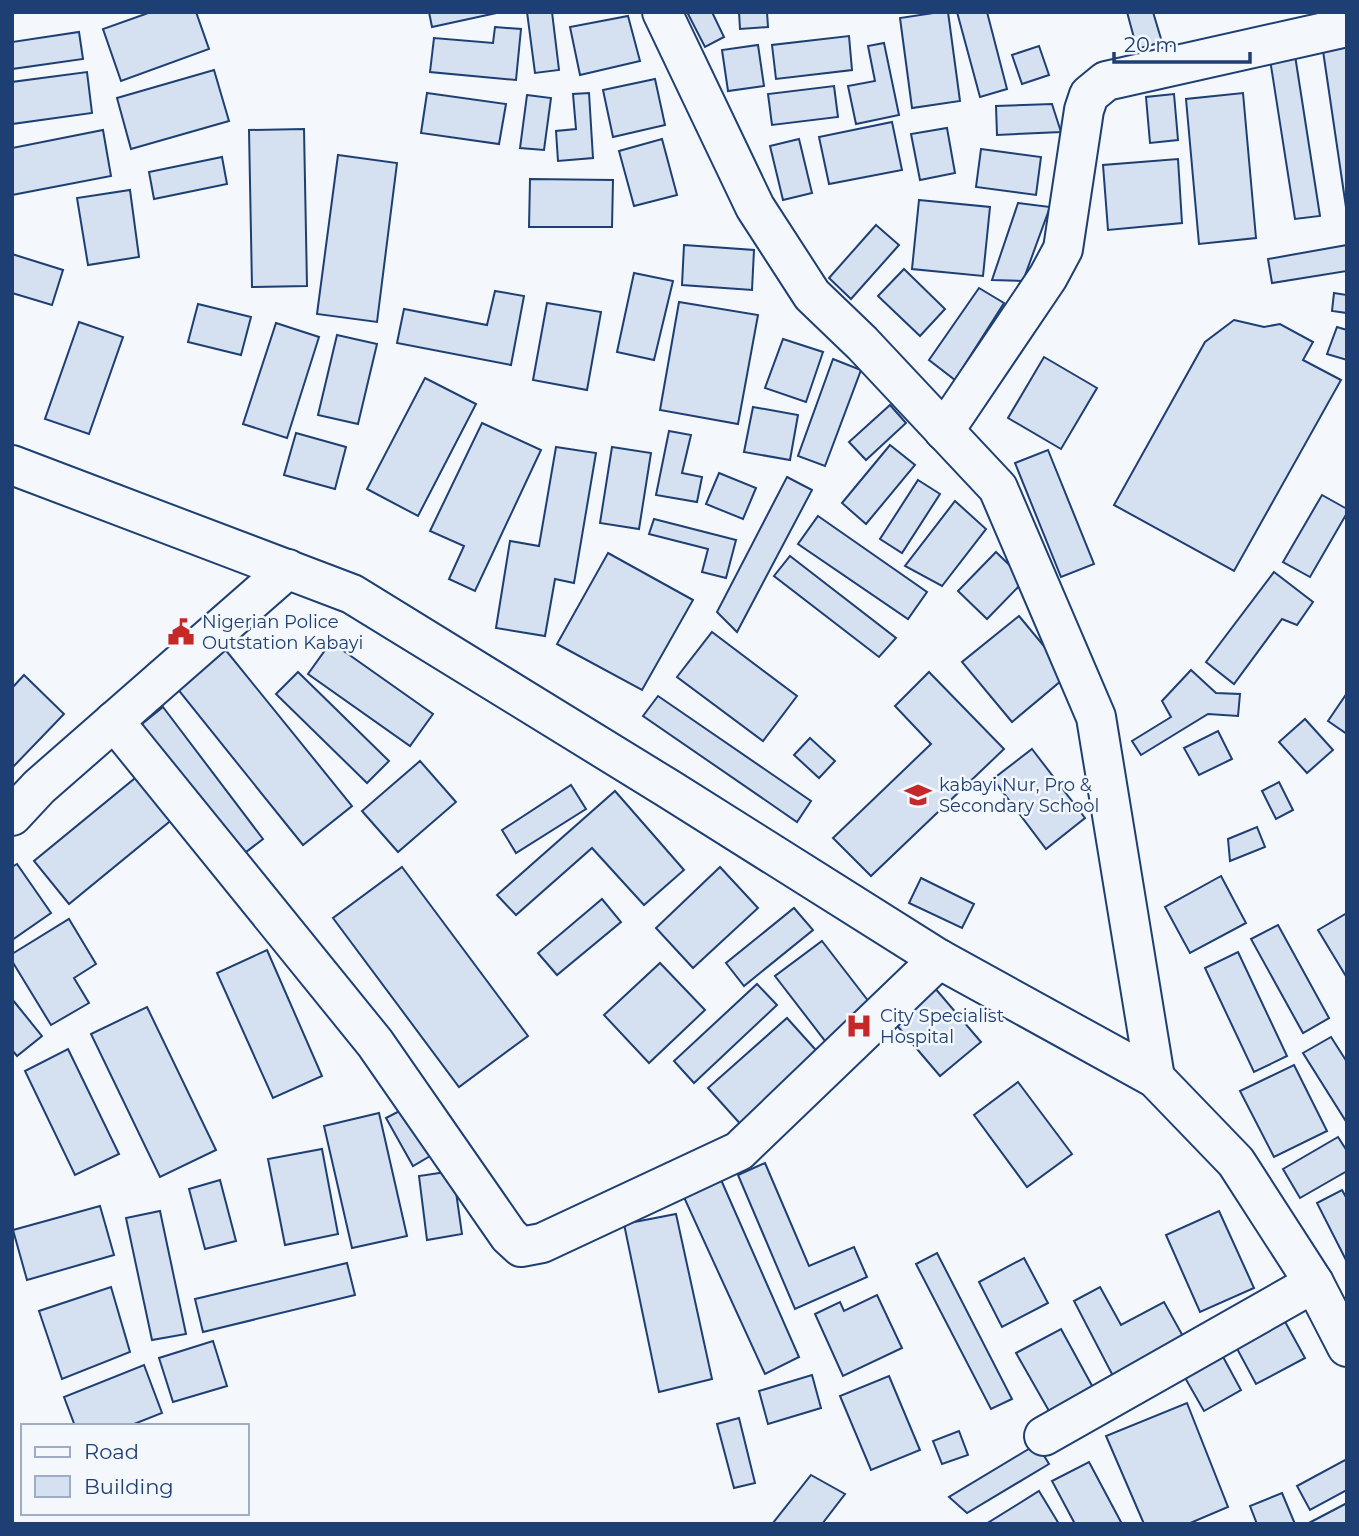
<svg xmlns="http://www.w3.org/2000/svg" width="1359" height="1536" viewBox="0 0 1359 1536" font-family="Montserrat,sans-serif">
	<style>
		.building { fill: #d5e0f0; stroke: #1d3f73; stroke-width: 2 }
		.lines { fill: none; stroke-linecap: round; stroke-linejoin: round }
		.minor-casing { stroke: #1d3f73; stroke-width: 42 }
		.minor { stroke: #f4f7fb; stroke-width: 38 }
		.labels { text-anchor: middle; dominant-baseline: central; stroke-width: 5; stroke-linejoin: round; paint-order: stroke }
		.poi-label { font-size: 18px; fill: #1d3f73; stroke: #f4f7fb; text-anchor: start }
	</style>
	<rect width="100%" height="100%" fill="#f4f7fb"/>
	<g class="building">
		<path d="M151 12H196L209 49 121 81 103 29Z"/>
		<path d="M429 12H501L432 27Z"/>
		<path d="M527 12H552L559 70 535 73Z"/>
		<path d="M687 12H712L724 37 705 47Z"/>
		<path d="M739 12H767L768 27 740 29Z"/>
		<path d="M940 12H948L960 101 912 108 900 18Z"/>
		<path d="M957 12H987L1007 89 980 97Z"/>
		<path d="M1127 12H1153L1162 42 1137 49Z"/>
		<path d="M628 16 640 61 580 75 570 27Z"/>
		<path d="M495 27 521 29 516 80 430 72 434 38 493 43Z"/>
		<path d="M79 32 83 59 12 69V42Z"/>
		<path d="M849 36 852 70 776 79 772 45Z"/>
		<path d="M1347 41V214L1322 44Z"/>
		<path d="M884 43 899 115 856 124 848 86 875 81 868 46Z"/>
		<path d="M758 45 764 86 728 91 722 50Z"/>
		<path d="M1039 46 1049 75 1022 84 1012 55Z"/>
		<path d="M1294 49 1320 216 1295 219 1269 53Z"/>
		<path d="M214 70 229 121 131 149 117 98Z"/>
		<path d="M87 72 92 113 12 124V82Z"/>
		<path d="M655 79 665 125 613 137 603 90Z"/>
		<path d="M834 86 838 117 772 125 768 94Z"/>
		<path d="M427 93 506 104 499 144 421 133Z"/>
		<path d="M589 93 593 158 558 161 556 131 576 129 573 94Z"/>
		<path d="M1243 93 1256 238 1199 244 1186 99Z"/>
		<path d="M1174 94 1178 140 1150 143 1146 97Z"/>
		<path d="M527 95 551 98 544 150 520 148Z"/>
		<path d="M1052 104 1061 132 997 135 996 106Z"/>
		<path d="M892 122 902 170 829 184 819 137Z"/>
		<path d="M947 128 955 173 920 180 911 134Z"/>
		<path d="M304 129 307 286 252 287 249 130Z"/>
		<path d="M103 130 111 176 12 195V148Z"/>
		<path d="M662 139 677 195 634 206 619 151Z"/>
		<path d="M799 139 812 193 783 200 770 146Z"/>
		<path d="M981 149 1041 157 1036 195 976 187Z"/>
		<path d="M338 155 397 163 377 322 317 314Z"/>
		<path d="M222 157 227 184 154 199 149 172Z"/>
		<path d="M1178 159 1182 223 1108 230 1103 165Z"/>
		<path d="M530 179 613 180 612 227H529Z"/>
		<path d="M130 190 139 257 88 265 77 198Z"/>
		<path d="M919 200 990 207 983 276 912 269Z"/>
		<path d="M1018 203 1050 207 1023 281 992 280Z"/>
		<path d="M876 225 899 245 851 299 829 278Z"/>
		<path d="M684 245 754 250 752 290 682 285Z"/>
		<path d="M1347 245V271L1272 283 1268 259Z"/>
		<path d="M12 254 63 270 52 305 12 293Z"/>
		<path d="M904 269 945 309 920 336 878 296Z"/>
		<path d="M634 273 673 281 654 360 617 352Z"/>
		<path d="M979 288 1004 303 955 380 929 360Z"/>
		<path d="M495 291 524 296 511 365 397 343 404 309 487 325Z"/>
		<path d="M1334 293 1347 295V313L1332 311Z"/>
		<path d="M679 302 758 315 738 424 660 410Z"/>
		<path d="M547 303 601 312 587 390 533 380Z"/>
		<path d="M198 304 251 317 241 355 188 342Z"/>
		<path d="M1234 320 1264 327 1280 324 1313 342 1303 360 1341 380 1234 571 1114 505 1205 342Z"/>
		<path d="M79 322 123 337 89 434 45 419Z"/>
		<path d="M276 323 319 337 287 438 243 424Z"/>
		<path d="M1337 327 1347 330V360L1327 354Z"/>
		<path d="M337 335 377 344 358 424 318 415Z"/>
		<path d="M783 339 823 352 806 402 765 388Z"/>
		<path d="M1044 357 1097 388 1061 449 1008 418Z"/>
		<path d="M833 359 861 370 825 466 798 456Z"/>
		<path d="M425 378 476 404 418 516 367 489Z"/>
		<path d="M890 405 906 423 866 460 849 442Z"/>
		<path d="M753 407 798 415 790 460 744 452Z"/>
		<path d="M482 423 541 450 475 591 449 579 464 546 430 531Z"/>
		<path d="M669 431 691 435 682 473 702 477 697 502 656 495Z"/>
		<path d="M296 433 346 447 335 489 284 475Z"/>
		<path d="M890 445 915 465 866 524 842 503Z"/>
		<path d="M556 447 596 453 574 583 555 579 545 636 496 628 510 541 539 546Z"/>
		<path d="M612 447 651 453 639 529 600 523Z"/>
		<path d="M1048 450 1094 564 1061 577 1015 463Z"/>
		<path d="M719 473 756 488 743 519 706 504Z"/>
		<path d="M787 477 812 490 737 632 717 612Z"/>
		<path d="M918 480 940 494 902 553 880 539Z"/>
		<path d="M1322 495 1347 509V513L1310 577 1283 562Z"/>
		<path d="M955 501 986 529 942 586 905 566Z"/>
		<path d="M818 516 927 592 908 619 798 544Z"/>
		<path d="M654 519 736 540 726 578 702 572 708 549 649 534Z"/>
		<path d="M996 552 1025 580 987 619 958 591Z"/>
		<path d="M608 553 693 600 642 690 557 644Z"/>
		<path d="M790 556 896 638 879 657 774 576Z"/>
		<path d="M1274 572 1313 602 1297 625 1282 619 1234 684 1206 662Z"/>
		<path d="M1019 616 1068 675 1012 722 962 662Z"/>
		<path d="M712 632 797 696 763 741 677 677Z"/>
		<path d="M331 642 433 714 410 746 308 674Z"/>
		<path d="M224 648 352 806 303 845 176 687Z"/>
		<path d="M1191 670 1216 693 1240 694 1238 716 1208 714 1141 755 1132 741 1171 717 1162 701Z"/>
		<path d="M298 672 389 761 367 783 276 694Z"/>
		<path d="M929 672 1004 749 871 876 833 838 931 744 895 706Z"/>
		<path d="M24 675 64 714 12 768V688Z"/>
		<path d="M1347 693V734L1328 721Z"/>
		<path d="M658 696 811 801 797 822 643 716Z"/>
		<path d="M163 707 263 839 237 859 137 728Z"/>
		<path d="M1305 719 1333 750 1307 773 1279 742Z"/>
		<path d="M1218 731 1232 759 1199 775 1184 748Z"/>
		<path d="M810 738 835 761 819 778 794 755Z"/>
		<path d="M1032 749 1085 818 1046 849 993 779Z"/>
		<path d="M420 761 456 802 398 852 362 811Z"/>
		<path d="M145 770 180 813 69 904 34 861Z"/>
		<path d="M1279 782 1293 810 1276 819 1262 791Z"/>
		<path d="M571 785 586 809 516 853 502 830Z"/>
		<path d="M615 791 684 870 644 905 592 848 516 915 497 895Z"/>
		<path d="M1257 827 1265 847 1230 861 1228 839Z"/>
		<path d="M17 864 51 913 12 940V867Z"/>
		<path d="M402 867 528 1036 459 1087 333 918Z"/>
		<path d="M720 867 758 908 693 968 656 928Z"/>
		<path d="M1221 876 1246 923 1190 953 1165 907Z"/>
		<path d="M921 878 974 904 962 928 909 903Z"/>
		<path d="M602 899 621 922 557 975 538 953Z"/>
		<path d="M794 908 813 930 744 986 726 963Z"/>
		<path d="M1347 913V978L1318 930Z"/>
		<path d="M69 919 96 964 74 978 89 1003 51 1025 12 961V954Z"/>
		<path d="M1278 925 1329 1018 1303 1033 1251 939Z"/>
		<path d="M822 941 876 1011 829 1046 775 976Z"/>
		<path d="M267 950 322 1076 273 1098 217 973Z"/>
		<path d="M1238 952 1287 1056 1254 1072 1205 968Z"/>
		<path d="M660 963 705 1010 649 1063 604 1015Z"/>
		<path d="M757 984 777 1005 694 1083 674 1061Z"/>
		<path d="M934 987 981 1042 940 1076 894 1022Z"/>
		<path d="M12 999 42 1036 17 1056 12 1050Z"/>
		<path d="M147 1007 216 1150 160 1177 91 1034Z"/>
		<path d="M787 1018 823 1058 744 1128 708 1088Z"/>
		<path d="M1331 1037 1347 1062V1123L1303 1053Z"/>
		<path d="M68 1049 119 1154 75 1175 25 1071Z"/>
		<path d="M1294 1065 1327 1131 1274 1157 1240 1091Z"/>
		<path d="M1018 1082 1072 1154 1027 1187 974 1115Z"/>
		<path d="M411 1105 437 1152 413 1166 386 1118Z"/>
		<path d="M379 1113 407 1236 352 1248 324 1126Z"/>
		<path d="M1338 1137 1347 1151V1171L1300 1198 1283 1169Z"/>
		<path d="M322 1149 338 1234 285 1245 268 1159Z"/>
		<path d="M765 1163 809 1266 854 1247 867 1277 795 1309 738 1175Z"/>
		<path d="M453 1171 462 1234 427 1240 419 1176Z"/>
		<path d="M718 1173 799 1357 765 1374 682 1193Z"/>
		<path d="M220 1180 236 1241 205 1249 189 1189Z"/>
		<path d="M1342 1190 1347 1199V1262L1317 1203Z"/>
		<path d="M100 1206 114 1255 27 1280 13 1230Z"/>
		<path d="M160 1211 186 1334 152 1340 126 1218Z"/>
		<path d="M1219 1211 1254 1288 1200 1312 1166 1235Z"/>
		<path d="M676 1214 712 1379 659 1392 624 1224Z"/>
		<path d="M937 1253 1012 1399 991 1409 916 1264Z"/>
		<path d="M1024 1258 1048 1303 1002 1327 979 1282Z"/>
		<path d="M347 1263 355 1295 203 1332 195 1299Z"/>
		<path d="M111 1287 130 1352 62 1379 39 1311Z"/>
		<path d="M1100 1287 1121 1325 1164 1302 1184 1338 1113 1376 1074 1301Z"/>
		<path d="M877 1295 902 1348 843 1376 815 1314 840 1302 844 1311Z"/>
		<path d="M1283 1318 1305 1358 1256 1384 1235 1345Z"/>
		<path d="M1061 1329 1096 1393 1053 1418 1016 1353Z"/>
		<path d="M213 1341 227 1386 173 1402 159 1358Z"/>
		<path d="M1222 1355 1241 1390 1204 1411 1184 1376Z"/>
		<path d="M144 1365 162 1413 129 1426H75L64 1397Z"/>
		<path d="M812 1375 821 1408 768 1424 759 1391Z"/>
		<path d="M889 1376 920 1450 871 1470 840 1396Z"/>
		<path d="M1187 1403 1228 1507 1188 1524H1144L1106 1436Z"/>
		<path d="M739 1418 755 1483 734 1488 717 1424Z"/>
		<path d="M959 1431 968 1455 942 1464 933 1441Z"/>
		<path d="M1037 1444 1049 1464 967 1513 949 1497Z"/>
		<path d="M1345 1460 1347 1463V1490L1310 1510 1297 1486Z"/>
		<path d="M1089 1462 1122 1524H1075L1052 1481Z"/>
		<path d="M811 1475 845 1494 822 1524H774L773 1523Z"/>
		<path d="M1039 1491 1059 1524H986Z"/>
		<path d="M1282 1493 1295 1524H1257L1250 1506Z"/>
		<path d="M1347 1503V1524H1307Z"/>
	</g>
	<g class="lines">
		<g class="minor-casing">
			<g id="minor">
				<path d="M662 12 755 207 812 295 862 343 998 488 1096 717 1155 1078"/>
				<path d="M944 431 1048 277 1063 249 1084 110 1089 95 1106 81 1347 27"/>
				<path d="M12 465 352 594 669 789 939 959 1155 1078 1236 1162 1314 1283 1347 1347"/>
				<path d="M114 721 375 1043 509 1236 521 1247 542 1243 739 1151 939 959"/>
				<path d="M12 816 39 787 288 569"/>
				<path d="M1044 1436 1314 1283"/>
			</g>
		</g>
		<use href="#minor" class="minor"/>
	</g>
	<defs>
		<g id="civic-bare" transform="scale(2.1)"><path d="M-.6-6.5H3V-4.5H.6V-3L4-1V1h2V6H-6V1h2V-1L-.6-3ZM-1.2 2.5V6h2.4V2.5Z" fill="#c62828" stroke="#f4f7fb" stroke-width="2.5" paint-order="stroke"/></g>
		<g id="school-bare" transform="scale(2.1)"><path d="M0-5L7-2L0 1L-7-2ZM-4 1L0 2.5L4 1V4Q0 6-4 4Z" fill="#c62828" stroke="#f4f7fb" stroke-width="2.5" paint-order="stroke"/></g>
		<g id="hospital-bare" transform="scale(2.1)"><path d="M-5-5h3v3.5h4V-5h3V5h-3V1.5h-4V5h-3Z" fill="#c62828" stroke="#f4f7fb" stroke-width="2.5" paint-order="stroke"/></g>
	</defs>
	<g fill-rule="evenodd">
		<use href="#civic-bare" x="181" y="632"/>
		<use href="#school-bare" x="918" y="795"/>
		<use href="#hospital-bare" x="859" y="1026"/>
	</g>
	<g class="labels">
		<g class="poi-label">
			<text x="202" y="622">Nigerian Police<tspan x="202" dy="21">Outstation Kabayi</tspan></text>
			<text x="939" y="785">kabayi Nur, Pro &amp;<tspan x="939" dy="21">Secondary School</tspan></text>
			<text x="880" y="1016">City Specialist<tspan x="880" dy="21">Hospital</tspan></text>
		</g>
	</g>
	<rect width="1359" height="1536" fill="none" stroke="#1d3f73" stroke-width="28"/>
	<rect x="21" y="1424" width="228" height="91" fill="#f4f7fb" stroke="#9eadc5" stroke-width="2"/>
	<rect x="35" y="1447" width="35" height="10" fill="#f4f7fb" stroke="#9eadc5" stroke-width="2"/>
	<text x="84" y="1459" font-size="21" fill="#1d3f73">Road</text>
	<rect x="35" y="1476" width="35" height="21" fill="#d5e0f0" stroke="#9eadc5" stroke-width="2"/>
	<text x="84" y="1494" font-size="21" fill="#1d3f73">Building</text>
	<path d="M1114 52v10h136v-10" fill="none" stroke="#1d3f73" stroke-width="3.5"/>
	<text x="1124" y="52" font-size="21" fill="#1d3f73" stroke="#f4f7fb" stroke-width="5" paint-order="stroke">20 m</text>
</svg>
